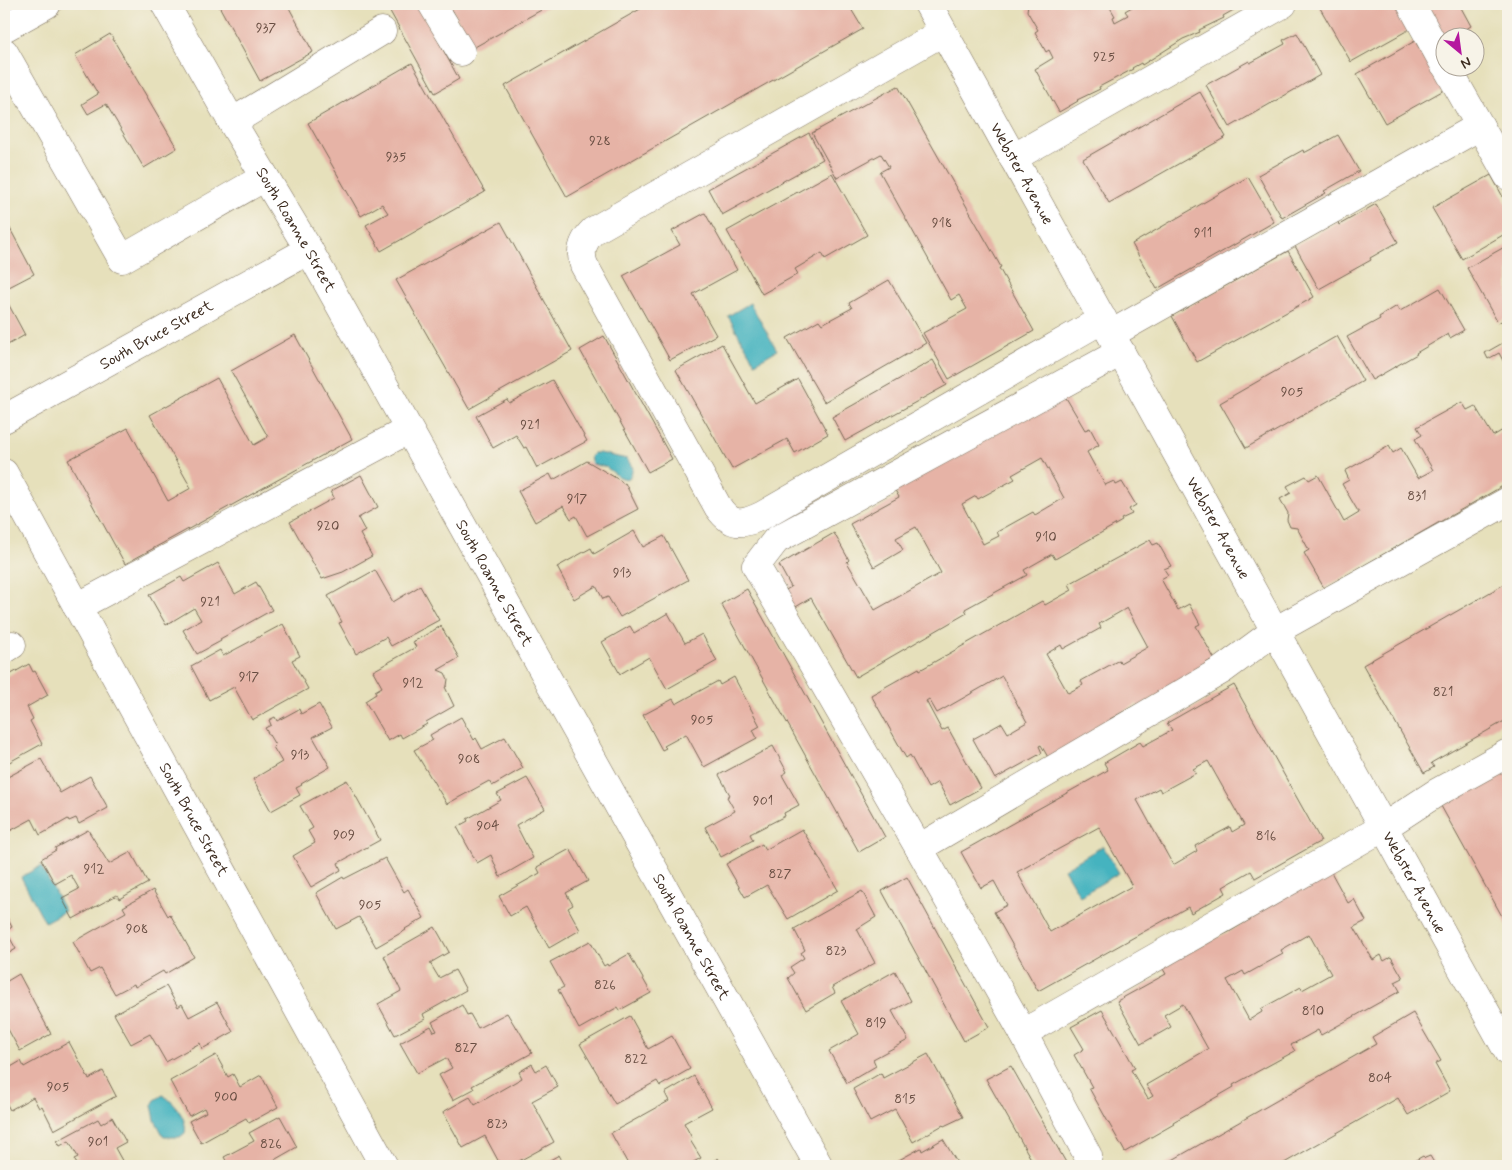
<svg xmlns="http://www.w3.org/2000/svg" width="1512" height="1170" viewBox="0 0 1512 1170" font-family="Mynerve,sans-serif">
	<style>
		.water { fill: #44b3bf; stroke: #406e6e }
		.building { fill: #e6b3a6; fill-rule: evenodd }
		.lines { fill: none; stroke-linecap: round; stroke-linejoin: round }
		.minor-casing { stroke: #776a55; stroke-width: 29 }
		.minor { stroke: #fff; stroke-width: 28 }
		.labels { text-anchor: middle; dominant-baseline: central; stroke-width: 4.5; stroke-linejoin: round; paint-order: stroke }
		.number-label { font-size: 14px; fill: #664c40 }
		.street-label { font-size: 16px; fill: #3b2a1e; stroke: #f7f3e8 }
	</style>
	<rect width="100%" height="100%" fill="#f7f3e8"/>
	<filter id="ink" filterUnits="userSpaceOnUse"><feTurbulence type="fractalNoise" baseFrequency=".02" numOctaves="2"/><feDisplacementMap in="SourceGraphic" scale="10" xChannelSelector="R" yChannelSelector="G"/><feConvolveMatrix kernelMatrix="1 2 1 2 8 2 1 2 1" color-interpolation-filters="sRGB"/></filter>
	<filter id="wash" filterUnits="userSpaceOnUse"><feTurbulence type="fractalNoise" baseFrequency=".0096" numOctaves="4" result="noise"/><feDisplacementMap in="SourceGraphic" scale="20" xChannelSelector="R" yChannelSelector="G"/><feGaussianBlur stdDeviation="1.12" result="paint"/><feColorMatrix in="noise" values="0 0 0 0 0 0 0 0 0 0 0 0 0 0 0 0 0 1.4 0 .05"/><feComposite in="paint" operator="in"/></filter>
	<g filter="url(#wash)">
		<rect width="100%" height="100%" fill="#e6e0bb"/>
		<g class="water">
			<path d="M750 303 777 350 755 363 728 316Z"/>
			<path d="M594 453H599L627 459 633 468 630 477 627 479 619 477 606 467 592 464 590 457Z"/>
			<path d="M1103 846 1119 873 1080 896 1064 869Z"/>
			<path d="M41 866 65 911 45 922 21 877Z"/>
			<path d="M163 1095C174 1102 188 1119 185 1133L180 1137H164L155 1120 152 1105 155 1100Z"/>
		</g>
		<g id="blocks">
			<g class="building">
				<path d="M218 4H287L313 52 260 81Z"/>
				<path d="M386 4H418L459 79 435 93Z"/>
				<path d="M449 4H552L473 48Z"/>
				<path d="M649 4H848L863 29 567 197 505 86Z"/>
				<path d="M1028 4H1108L1115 16 1113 17 1115 22 1128 15 1125 11 1137 4H1244L1223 16 1224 18 1199 30 1200 32 1183 39 1142 65 1141 63 1132 68 1133 69 1099 87 1100 89 1077 100 1078 101 1059 112 1035 69 1053 58 1049 50 1046 52 1035 32 1038 30 1027 11Z"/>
				<path d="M1327 4H1395L1410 29 1351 62 1320 8Z"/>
				<path d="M1422 4H1459L1471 26 1452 38H1444Z"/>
				<path d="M1297 33 1320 75 1230 127 1206 85 1249 61 1250 63 1285 44 1283 40Z"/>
				<path d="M110 34 177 148 144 168 106 104 88 114 82 104 98 94 75 55Z"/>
				<path d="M1415 41 1444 90 1385 123 1357 74Z"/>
				<path d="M412 63 485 192 381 251 366 225 388 213 382 204 361 216 308 123Z"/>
				<path d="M898 86 1001 267 999 268 1034 331 949 379 923 333 967 309 959 295 951 300 880 172 889 167 881 154 837 178 812 133Z"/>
				<path d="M1200 92 1226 137 1109 203 1083 159Z"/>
				<path d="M809 133 823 159 722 215 708 189Z"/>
				<path d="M1338 135 1359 171 1324 191 1326 193 1282 218 1258 175 1303 150 1304 153Z"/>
				<path d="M832 173 867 235 825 259 822 253 795 269 798 274 762 294 727 231Z"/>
				<path d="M1491 175 1508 206V232L1462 259 1432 208Z"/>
				<path d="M1248 177 1274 222 1157 289 1132 244Z"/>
				<path d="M1376 204 1398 242 1370 258 1371 260 1319 289 1295 246 1338 222 1339 225Z"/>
				<path d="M705 213 737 270 693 294 716 335 670 360 623 276 680 245 672 231Z"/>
				<path d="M6 221 34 274 9 287 4 277V222Z"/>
				<path d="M501 222 572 351 469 409 396 280Z"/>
				<path d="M1508 245V317L1498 323 1467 268Z"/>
				<path d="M1288 251 1314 297 1197 362 1172 316Z"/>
				<path d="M889 280 926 343 824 402 787 338 819 320 822 324 852 308 849 303Z"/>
				<path d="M1440 288 1464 330 1450 338 1448 334 1416 353 1417 354 1372 380 1347 337 1380 319 1379 317 1397 306 1400 311Z"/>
				<path d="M4 296 25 335 4 347Z"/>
				<path d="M295 335 352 439 125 564 68 460 128 428 168 501 191 488 150 415 217 378 254 445 268 437 231 371Z"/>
				<path d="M604 336 672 459 648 472 580 350Z"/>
				<path d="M1337 336 1363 381 1246 448 1220 403Z"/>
				<path d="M1508 340V370L1499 353 1488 359 1485 353Z"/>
				<path d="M722 344 755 403 798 379 828 434 795 453 787 439 732 469 676 370Z"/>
				<path d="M933 360 947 385 845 441 832 417Z"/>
				<path d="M552 380 587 441 537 468 526 447 524 448 516 435 493 448 476 416 507 399 509 403Z"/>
				<path d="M1065 396 1085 430 1090 428 1099 445 1087 452 1105 485 1114 481 1116 485 1122 482 1136 505 1129 509 1132 514 1121 519 1122 521 1055 559 1052 554 1024 570 1027 575 965 609 967 613 856 677 811 598 794 608 784 591 791 587 779 565 834 533 849 560 847 562 875 610 941 573 916 527 896 538 903 550 874 567 850 524 899 497 893 487ZM1042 458 1064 498 1035 515 1033 512 997 532 999 536 983 544 962 504 976 496 978 499 1015 479 1012 475Z"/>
				<path d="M1462 402 1467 410 1475 406 1493 436 1508 427V483L1324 588 1304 553 1309 550 1297 528 1290 527 1287 520 1288 513 1280 499 1291 493 1287 486 1306 476 1309 480 1318 475 1344 522 1359 513 1342 484 1349 480 1345 471 1389 446 1393 453 1401 448 1418 478 1433 470 1415 439 1422 435 1417 427Z"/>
				<path d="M587 461 621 481 623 484 625 483 638 509 587 536 576 516 571 519 563 506 535 522 518 491 550 474 553 480Z"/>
				<path d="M361 475 378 507 358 518 365 531 360 534 372 556 343 572 322 579 290 522 334 498 331 491Z"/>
				<path d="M634 531 643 547 664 536 688 580 620 617 608 597 603 599 596 586 574 599 557 567 591 548 594 554Z"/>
				<path d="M1150 540 1153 545 1158 543 1171 566 1164 569 1168 575 1161 579 1178 610 1189 604 1200 624 1196 626 1214 658 1203 665 1204 667 1139 708 1137 704 1110 719 1113 724 1049 759 1041 745 1039 746 1042 753 995 779 973 739 1002 723 1008 733 1027 722 1002 676 937 713 929 699 926 701 942 731 948 728 981 788 950 805 938 782 928 788 910 755 906 758 871 695 919 668 920 670 1042 601 1045 605 1072 590 1069 584ZM1127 608 1148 647 1120 663 1119 660 1081 681 1083 685 1068 693 1046 654 1061 645 1063 649 1101 628 1099 624Z"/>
				<path d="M218 563 235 594 256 582 272 610 220 639 221 641 197 654 183 630 201 620 194 608 166 625 149 595 181 577 184 582Z"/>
				<path d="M375 570 393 602 420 586 439 620 391 646 386 637 356 654 339 623 342 622 328 596Z"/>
				<path d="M1508 582V719L1431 763 1434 767 1424 773 1363 665Z"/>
				<path d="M747 589 885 837 859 852 721 604Z"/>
				<path d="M668 613 685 643 702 634 717 661 667 689 649 657 620 674 602 642 630 626 634 633Z"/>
				<path d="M283 624 300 656 292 660 308 689 252 720 234 687 209 700 191 666 220 650 223 656Z"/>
				<path d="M441 626 459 658 438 670 445 673 448 679 447 686 445 687 454 706 426 722 427 724 402 738 400 734 388 741 365 701 376 694 375 691 382 687 373 671 416 647 413 642Z"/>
				<path d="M29 664 33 672 35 671 48 695 27 707 33 719 30 721 42 744 4 765V678Z"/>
				<path d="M734 677 760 726 753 730 757 738 704 767 686 734 664 746 666 748 662 750 643 715 673 699 676 704 718 681 720 685Z"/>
				<path d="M1234 685 1321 841 1255 878 1251 871 1223 887 1226 893 1191 913 1188 907 1038 991 994 912 1007 905 994 881 981 888 961 852 1108 770 1104 763 1140 742 1143 746 1172 730 1167 723ZM1208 761 1244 825 1232 832 1230 827 1195 846 1197 851 1173 865 1137 800 1159 788 1161 792 1196 773 1193 769ZM1099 827 1132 886 1050 932 1017 872Z"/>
				<path d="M319 704 332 727 313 737 330 767 301 784 302 785 296 788 300 795 271 811 253 779 282 762 273 747 275 745 265 728 271 725 269 720 275 717 277 721 299 709 301 714Z"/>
				<path d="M461 717 474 740 476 738 482 749 505 737 523 768 492 786 489 781 447 804 414 750 433 740 430 735Z"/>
				<path d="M773 746 787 772 782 775 799 805 784 813 785 816 750 834 753 840 721 857 705 827 735 811 727 797 730 795 719 775Z"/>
				<path d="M41 759 60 793 90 776 108 808 79 824 76 818 69 821 68 819 40 835 32 819 8 832 4 825V779Z"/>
				<path d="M1508 764V927L1441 806 1462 794 1461 792Z"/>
				<path d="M527 778 545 809 516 825 533 858 500 877 491 855 477 863 457 827 468 821 467 819 501 800 497 794Z"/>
				<path d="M347 780 380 840 338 863 341 870 311 887 293 856 315 843 308 831 313 828 300 806Z"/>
				<path d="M802 829 838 890 788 919 767 885 745 897 726 864 762 844 765 850Z"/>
				<path d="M88 830 109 864 131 852 148 883 119 899 117 895 73 919 62 898 79 889 71 875 55 884 41 859 56 850 55 848Z"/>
				<path d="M570 849 588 881 566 893 573 905 568 908 580 930 549 948 526 907 510 916 499 896 540 873 537 867Z"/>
				<path d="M385 858 404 892 408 889 424 918 405 929 406 930 376 947 359 917 336 929 316 893 343 877 344 879Z"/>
				<path d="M1331 872 1348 903 1354 899 1366 921 1354 927 1373 960 1381 955 1384 961 1391 957 1403 978 1395 982 1400 991 1321 1035 1318 1030 1291 1045 1295 1051 1233 1085 1234 1087 1173 1122 1174 1124 1125 1152 1089 1088 1092 1087 1074 1055 1084 1049 1071 1027 1102 1010 1135 1068 1131 1070 1148 1099 1153 1096 1146 1085 1208 1049 1183 1004 1164 1015 1171 1027 1141 1044 1117 1001 1166 974 1160 964 1229 932 1254 917 1252 912ZM1309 934 1331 974 1302 990 1301 987 1261 1009 1262 1012 1249 1020 1227 980 1243 971 1245 975 1283 954 1281 950Z"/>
				<path d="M907 877 989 1027 964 1041 882 891Z"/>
				<path d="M153 890 168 916 170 914 194 957 165 974 163 971 135 987 134 984 115 994 100 968 90 973 73 942 126 912 123 907Z"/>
				<path d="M862 891 876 917 857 929 875 963 832 987 835 993 806 1010 788 978 794 973 790 967 804 958 801 953 805 950 794 929Z"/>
				<path d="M4 912 12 927 6 931 16 949 4 956Z"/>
				<path d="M435 927 449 952 430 963 439 978 455 970 466 990 423 1014 425 1019 395 1035 378 1004 401 991 384 956Z"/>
				<path d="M590 941 604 966 607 964 608 966 629 954 651 993 620 1010 618 1007 579 1029 558 990 564 987 550 962Z"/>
				<path d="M895 971 911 1001 892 1011 908 1040 873 1059 876 1066 847 1083 829 1051 859 1034 841 1001Z"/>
				<path d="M19 974 51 1034 20 1051 4 1022V983Z"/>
				<path d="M166 986 178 1007 182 1004 189 1017 217 1002 233 1032 202 1049 200 1043 166 1062 150 1034 131 1044 114 1014Z"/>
				<path d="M462 1005 467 1015 470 1014 478 1028 507 1013 516 1028 517 1027 532 1053 472 1086 474 1089 453 1100 439 1075 452 1068 446 1058 417 1073 400 1043 431 1026 434 1032 437 1031 432 1022Z"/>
				<path d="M1413 1013 1441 1061 1435 1064 1450 1091 1408 1115 1398 1098 1279 1166H1162L1376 1044 1372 1037Z"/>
				<path d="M630 1016 648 1049 672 1036 690 1069 660 1086 657 1081 615 1104 580 1044Z"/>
				<path d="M69 1042 89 1079 103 1071 116 1096 54 1130 42 1106 39 1108 33 1097 10 1110 4 1099V1071L21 1061 24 1067Z"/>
				<path d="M928 1054 963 1117 944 1126 943 1125 913 1142 895 1109 870 1122 853 1089 881 1073 883 1078Z"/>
				<path d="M216 1055 228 1077 233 1074 240 1087 261 1075 278 1107 249 1123 246 1118 201 1143 189 1121 206 1112 204 1108 189 1116 170 1081Z"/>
				<path d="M532 1064 536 1071 546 1065 558 1087 532 1101 554 1142 510 1166H501L485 1136 463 1148 443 1112 470 1097 475 1105 522 1078 519 1072Z"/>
				<path d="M1011 1066 1068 1166H1035L986 1079Z"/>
				<path d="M694 1076 712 1108 684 1123 692 1138 690 1140 701 1158 686 1166H629L611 1133 669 1101 665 1093Z"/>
				<path d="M280 1116 297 1147 269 1163 271 1166H229L224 1157 254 1141 249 1133Z"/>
				<path d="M112 1117 126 1142 115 1148 125 1166H78L74 1159 78 1157 69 1141 60 1146 57 1141 98 1119 101 1124Z"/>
				<path d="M943 1139 959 1166H888L921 1148 922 1151Z"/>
				<path d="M559 1155 565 1166H535L542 1163 543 1164Z"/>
				<path d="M1423 1156 1425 1158 1430 1156 1436 1166H1405Z"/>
				<path d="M718 1158 723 1166H707L706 1165Z"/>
			</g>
		</g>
	</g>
	<g filter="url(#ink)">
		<use href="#blocks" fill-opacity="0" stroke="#776a55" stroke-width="1"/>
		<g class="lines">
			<g class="minor-casing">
				<g id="minor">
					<path id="s1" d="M165 4 232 122 309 250 819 1166"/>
					<path d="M432 4 461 52"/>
					<path id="s2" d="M928 4 1508 1052"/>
					<path d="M1411 4 1444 64"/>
					<path d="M4 28 47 4"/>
					<path d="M943 32 593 231C583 241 579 251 584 265L718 507C732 527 742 525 763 515L1103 319"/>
					<path d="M4 52 122 259 265 177"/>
					<path d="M1447 68 1480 126"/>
					<path d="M232 122 382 31"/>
					<path d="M1013 158 1283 4"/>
					<path d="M1111 334 1480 126 1508 176"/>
					<path id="s3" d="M4 419 309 250"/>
					<path id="s4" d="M4 473 384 1166"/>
					<path d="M1508 501 1275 631 1222 670 919 848 1023 1033 1384 827 1436 793 1508 753"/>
					<path d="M77 607 408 430"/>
					<path d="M4 650 12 645"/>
					<path d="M919 848 756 566 776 540 1121 352"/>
					<path d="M1023 1033 1088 1156"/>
				</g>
			</g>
			<use href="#minor" class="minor"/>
		</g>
	</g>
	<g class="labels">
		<g class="number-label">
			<text x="266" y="28">937</text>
			<text x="1104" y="57">925</text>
			<text x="600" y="141">928</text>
			<text x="396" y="157">935</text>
			<text x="942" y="223">918</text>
			<text x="1203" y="233">911</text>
			<text x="1292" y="392">905</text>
			<text x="530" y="425">921</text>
			<text x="1417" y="496">831</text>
			<text x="577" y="499">917</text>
			<text x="328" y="526">920</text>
			<text x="1046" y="537">910</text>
			<text x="622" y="573">913</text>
			<text x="210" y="602">921</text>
			<text x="249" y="677">917</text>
			<text x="413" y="683">912</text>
			<text x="1443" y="692">821</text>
			<text x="702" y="720">905</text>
			<text x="300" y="755">913</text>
			<text x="469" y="759">908</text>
			<text x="763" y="801">901</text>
			<text x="488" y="826">904</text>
			<text x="344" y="835">909</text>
			<text x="1266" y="836">816</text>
			<text x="94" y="869">912</text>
			<text x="780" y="874">827</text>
			<text x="370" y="905">905</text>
			<text x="137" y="929">908</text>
			<text x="836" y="951">823</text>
			<text x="605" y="985">826</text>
			<text x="1313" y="1011">810</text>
			<text x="876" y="1023">819</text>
			<text x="466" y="1048">827</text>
			<text x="636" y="1059">822</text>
			<text x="1380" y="1078">804</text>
			<text x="58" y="1087">905</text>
			<text x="226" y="1097">900</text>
			<text x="905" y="1099">815</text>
			<text x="497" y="1124">823</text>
			<text x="98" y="1142">901</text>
			<text x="271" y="1144">826</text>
		</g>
		<g class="street-label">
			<text stroke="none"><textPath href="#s2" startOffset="194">Webster Avenue</textPath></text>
			<text stroke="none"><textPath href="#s1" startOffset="261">South Roanne Street</textPath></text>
			<text stroke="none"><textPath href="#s3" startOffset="174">South Bruce Street</textPath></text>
			<text stroke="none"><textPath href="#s2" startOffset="599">Webster Avenue</textPath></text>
			<text stroke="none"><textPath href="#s1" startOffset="666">South Roanne Street</textPath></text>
			<text stroke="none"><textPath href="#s4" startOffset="395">South Bruce Street</textPath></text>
			<text stroke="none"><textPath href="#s2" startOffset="1004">Webster Avenue</textPath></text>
			<text stroke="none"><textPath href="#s1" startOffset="1071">South Roanne Street</textPath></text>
		</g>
	</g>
	<rect width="1512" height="1170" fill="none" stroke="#f7f3e8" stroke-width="20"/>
	<g transform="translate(1460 52) rotate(151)"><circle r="24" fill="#f7f3e8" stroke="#aca397"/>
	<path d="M0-4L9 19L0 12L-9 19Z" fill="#b5179e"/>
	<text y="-8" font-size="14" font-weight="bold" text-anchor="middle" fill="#3b2a1e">N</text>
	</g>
</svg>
